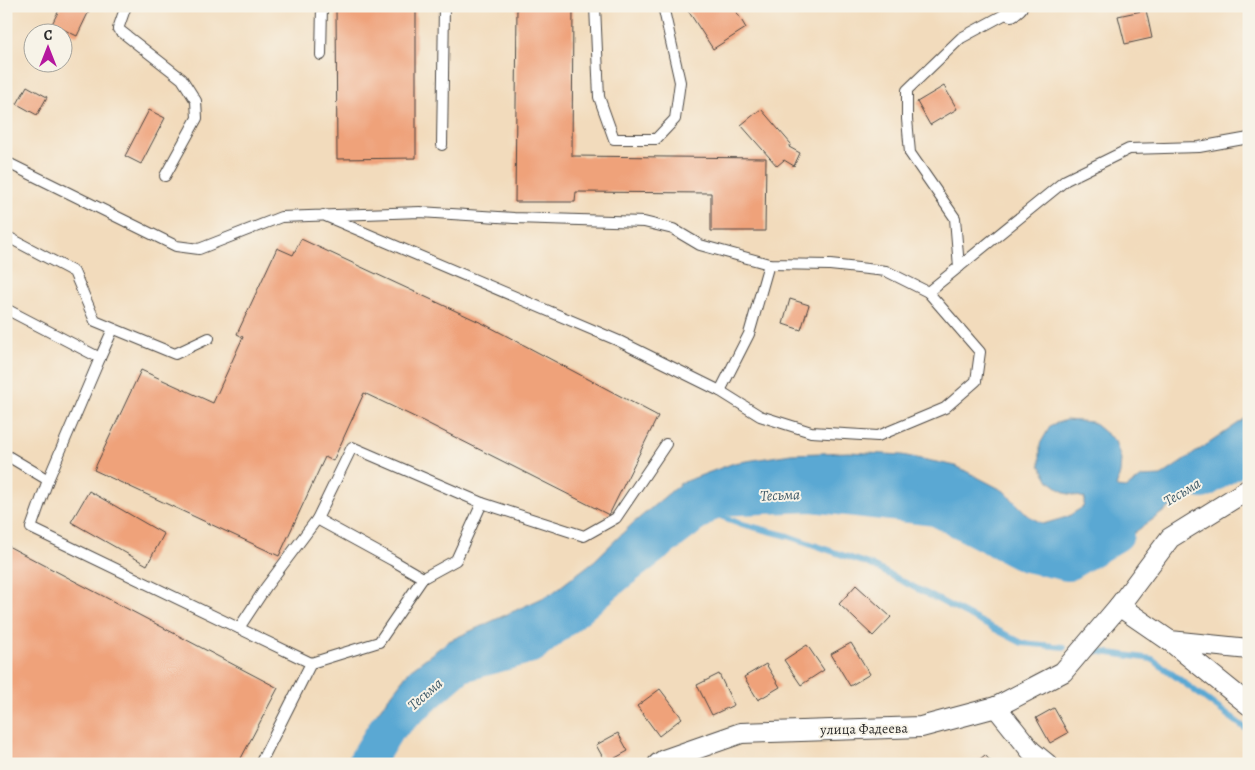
<svg xmlns="http://www.w3.org/2000/svg" width="1255" height="770" viewBox="0 0 1255 770" font-family="Alegreya,serif">
	<style>
		.water { fill: #5aa8d3; stroke: #426a7f }
		.lines { fill: none; stroke-linecap: round; stroke-linejoin: round }
		.stream { stroke: #5aa8d3; stroke-width: 6 }
		.river { stroke: #5aa8d3; stroke-width: 36 }
		.building { fill: #efa27a }
		.service-casing { stroke: #494541; stroke-width: 12 }
		.minor-casing { stroke: #494541; stroke-width: 22 }
		.service { stroke: #fff; stroke-width: 10 }
		.minor { stroke: #fff; stroke-width: 20 }
		.labels { text-anchor: middle; dominant-baseline: central; stroke-width: 4; stroke-linejoin: round; paint-order: stroke }
		.street-label { font-size: 14px; fill: #2b2b2b; stroke: #f7f3e8 }
		.water-label { font-size: 15px; font-style: italic; fill: #3b5766; stroke: #f7f3e8 }
	</style>
	<rect width="100%" height="100%" fill="#f7f3e8"/>
	<filter id="ink" filterUnits="userSpaceOnUse"><feTurbulence type="fractalNoise" baseFrequency=".02" numOctaves="2"/><feDisplacementMap in="SourceGraphic" scale="10" xChannelSelector="R" yChannelSelector="G"/><feConvolveMatrix kernelMatrix="1 2 1 2 8 2 1 2 1" color-interpolation-filters="sRGB"/></filter>
	<filter id="wash" filterUnits="userSpaceOnUse"><feTurbulence type="fractalNoise" baseFrequency=".0096" numOctaves="4" result="noise"/><feDisplacementMap in="SourceGraphic" scale="20" xChannelSelector="R" yChannelSelector="G"/><feGaussianBlur stdDeviation="1.12" result="paint"/><feColorMatrix in="noise" values="0 0 0 0 0 0 0 0 0 0 0 0 0 0 0 0 0 1.4 0 .05"/><feComposite in="paint" operator="in"/></filter>
	<g filter="url(#wash)">
		<rect width="100%" height="100%" fill="#f2dbbc"/>
		<path class="water" d="M1249 416V450L1233 463 1184 497 1106 553 1079 561 1037 554 988 517 939 496 810 483 753 493 677 517 641 549 610 585 574 610 537 629 487 649 430 682 388 722 365 764H347L349 757 370 722 410 670 449 641 551 594 594 561 631 525 681 483 734 463 791 454 849 452 902 455 956 466 1004 491 1029 516 1043 524 1067 517 1083 507 1085 498 1065 493 1049 481 1040 465V444L1051 425 1066 420 1092 422 1115 441 1121 459 1120 473 1116 487 1126 488 1142 477 1161 476Z"/>
		<g class="lines">
			<g class="stream">
				<path d="M701 509 742 524 788 536 871 565 1022 643 1064 647"/>
				<path d="M1095 651 1152 659 1249 731"/>
			</g>
			<g class="river">
				<path d="M1202 481 1249 451"/>
				<path d="M365 764 387 728 459 665 532 645 619 572 716 498 812 494 936 508 1026 554 1067 563 1116 534"/>
			</g>
		</g>
		<g id="blocks">
			<g class="building">
				<path d="M61 6H81L89 11 77 36 52 24Z"/>
				<path d="M336 6H416V158L337 159Z"/>
				<path d="M517 6H573L572 156 766 158 765 231H711V193L576 192 575 202H515Z"/>
				<path d="M685 6H733L746 28 713 49Z"/>
				<path d="M1146 10 1152 38 1125 44 1118 16Z"/>
				<path d="M27 86 47 97 37 115 17 104Z"/>
				<path d="M944 86 957 109 930 125 917 102Z"/>
				<path d="M761 109 791 144 789 147 800 153 794 166 784 160 777 166 741 125Z"/>
				<path d="M149 110 165 118 141 164 125 156Z"/>
				<path d="M301 239 486 325 658 416 609 515 423 421 364 393 333 461 325 457 279 556 94 470 141 370 213 403 243 337 237 334 277 248 293 255Z"/>
				<path d="M790 299 809 305 801 330 783 324Z"/>
				<path d="M89 491 164 534 147 565 71 522Z"/>
				<path d="M6 545 278 688 238 764H6Z"/>
				<path d="M856 585 891 617 873 636 839 604Z"/>
				<path d="M851 643 870 674 850 686 831 654Z"/>
				<path d="M807 645 824 670 801 685 784 660Z"/>
				<path d="M766 664 780 687 758 700 744 677Z"/>
				<path d="M719 674 734 705 712 715 697 685Z"/>
				<path d="M660 689 682 718 659 736 637 706Z"/>
				<path d="M1054 708 1068 733 1050 743 1036 718Z"/>
				<path d="M618 733 628 751 606 763 596 745Z"/>
				<path d="M985 755 993 764H974Z"/>
			</g>
		</g>
	</g>
	<g filter="url(#ink)">
		<use href="#blocks" fill-opacity="0" stroke="#494541" stroke-width="1"/>
		<g class="lines">
			<g class="service-casing">
				<g id="service">
					<path d="M126 6 118 29 182 79 196 101 197 118 165 176"/>
					<path d="M595 6 599 97 614 139H656L675 119 680 82 663 6"/>
					<path d="M321 55 322 6"/>
					<path d="M442 145 444 6"/>
					<path d="M6 162 176 246 199 249 281 217 420 212 514 218 644 222 673 229 700 245 769 264 830 265 886 271 928 292 980 352 976 381 945 408 878 436 811 432 760 416 720 391 619 341 323 215"/>
					<path d="M6 236 74 272 95 321 175 354 209 338"/>
					<path d="M959 267 955 218 910 153 907 119V90L961 38 1011 11"/>
					<path d="M928 292 1066 180 1129 149 1199 147 1249 138"/>
					<path d="M6 309 100 358 48 480"/>
					<path d="M100 358 113 329"/>
					<path d="M720 391 749 334 769 264"/>
					<path d="M6 455 48 480 31 528 311 663 260 764"/>
					<path d="M317 519 392 560 423 578"/>
					<path d="M239 628 266 587 317 519 352 447 482 503"/>
					<path d="M311 663 379 642 423 578 456 560 482 503 584 536 616 518 666 444"/>
				</g>
			</g>
			<g class="minor-casing">
				<g id="minor">
					<path d="M1011 11 1017 6"/>
					<path d="M1119 606 1170 641 1249 649"/>
					<path d="M1170 641 1249 705"/>
					<path d="M996 707 1031 751 1047 764"/>
					<path d="M658 764 664 760 741 733 921 727 996 707 1063 672 1119 606 1170 538 1249 489"/>
				</g>
			</g>
			<use href="#service" class="service"/>
			<use href="#minor" class="minor"/>
		</g>
	</g>
	<g class="labels">
		<g class="street-label">
			<text transform="translate(864 729) rotate(-1)">улица Фадеева</text>
		</g>
		<g class="water-label">
			<text transform="translate(1182 492) rotate(-31)">Тесьма</text>
			<text transform="translate(780 495) rotate(-2)">Тесьма</text>
			<text transform="translate(425 694) rotate(-41)">Тесьма</text>
		</g>
	</g>
	<rect width="1255" height="770" fill="none" stroke="#f7f3e8" stroke-width="25"/>
	<g transform="translate(48 48)"><circle r="24" fill="#f7f3e8" stroke="#a5a39c"/>
	<path d="M0-4L9 19L0 12L-9 19Z" fill="#b5179e"/>
	<text y="-8" font-size="14" font-weight="bold" text-anchor="middle" fill="#2b2b2b">С</text>
	</g>
</svg>
